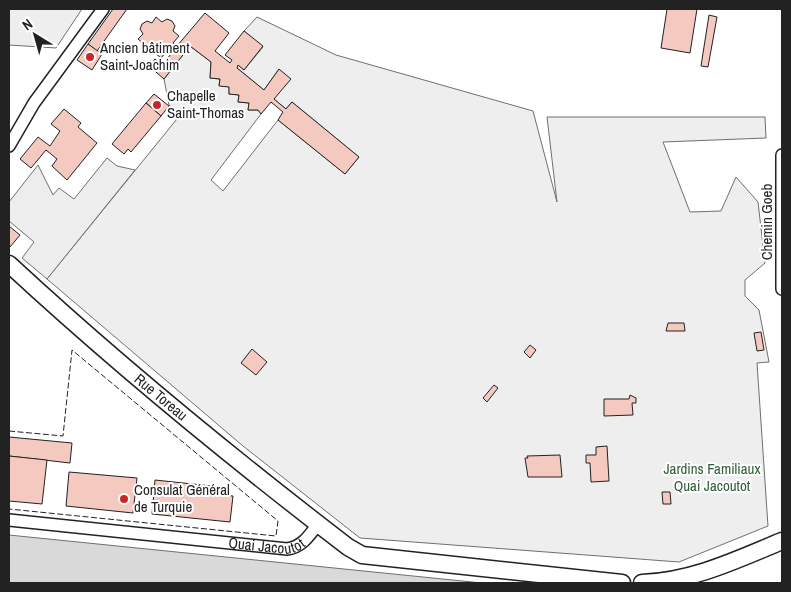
<svg xmlns="http://www.w3.org/2000/svg" width="791" height="592" viewBox="0 0 791 592" font-family="'Archivo Narrow',sans-serif">
<style>
.green{fill:#eee;stroke:#6f6f6f}
.parking{fill:#ededed;stroke:#6f6f6f}
.water{fill:#d9d9d9;stroke:#6f6f6f}
.building{fill:#f3c9c0;stroke:#222}
.lines{fill:none;stroke-linecap:round;stroke-linejoin:round}
.street-casing{stroke:#222;stroke-width:14}
.secondary-casing{stroke:#222;stroke-width:19}
.street{stroke:#fff;stroke-width:11}
.secondary{stroke:#fff;stroke-width:16}
.fence{stroke:#222;stroke-width:1;stroke-dasharray:6 2.5;stroke-linecap:butt}
.poi-dot{fill:#c62828;stroke:#fff;stroke-width:2}
.labels{text-anchor:middle;stroke-width:4;stroke-linejoin:round;paint-order:stroke}
.poi-label{font-size:15px;fill:#222;stroke:#fff;text-anchor:start}
.street-label{font-size:15px;fill:#222;stroke:#fff}
.park-label{font-size:15px;fill:#2f5e38;stroke:#fff}
</style>
<rect width="100%" height="100%" fill="#fff"/>
<g class="green">
<polygon points="9,9 82,9 56,48 9,45"/>
<polygon points="257,17 336,55 533,111 557,202 547,117 765,117 766,138 663,142 690,212 721,211 736,177 758,202 765,263 745,280 745,296 759,310 769,362 757,363 768,526 679,562 360,538 243,446 47,279 181,114 169,105 164,79 190,46 211,62 210,78 220,79 219,85 229,87 229,94 239,95 238,102 249,103 248,110 258,110 261,114 211,180 223,191 278,120 345,174 359,157 292,102 286,109 274,99 279,69 264,90 237,68 238,65 244,70 263,47 244,31"/>
</g>
<polygon class="parking" points="107,158 117,166 135,170 47,279 22,258 34,242 9,221 9,202 38,165 53,195 59,188 74,199"/>
<polygon class="water" points="9,535 482,583 9,583"/>
<g class="building">
<polygon points="113,9 127,9 97,51 88,44"/>
<polygon points="667,9 697,9 690,53 661,48"/>
<polygon points="205,13 229,33 215,51 230,63 232,60 225,55 244,31 263,46 244,70 238,65 237,68 264,90 279,69 291,79 274,99 286,109 292,102 359,157 345,174 278,120 283,112 271,102 261,114 258,110 248,110 249,103 238,102 239,95 229,94 229,87 219,86 220,79 210,78 211,62 190,46 164,79 149,66 155,59 162,65 171,54 167,51 161,58 138,39 143,34 140,29 142,24 147,21 152,23 156,17 162,22 167,19 172,21 175,26 173,31 179,36 173,43 177,46"/>
<polygon points="709,15 717,17 708,67 701,66"/>
<polygon points="88,44 102,54 92,70 77,60"/>
<polygon points="154,94 169,106 161,116 146,103"/>
<polygon points="146,103 161,116 131,152 128,149 124,154 112,144"/>
<polygon points="64,109 81,123 78,127 97,143 67,180 52,166 57,159 46,150 31,168 20,159 38,137 50,146 60,131 51,124"/>
<polygon points="9,226 20,235 10,247 9,246"/>
<polygon points="668,323 684,323 685,331 666,331"/>
<polygon points="761,332 764,350 757,351 754,333"/>
<polygon points="530,345 536,350 530,358 524,352"/>
<polygon points="252,349 267,362 256,375 241,363"/>
<polygon points="494,385 498,388 487,402 483,398"/>
<polygon points="630,395 636,398 636,403 632,403 633,415 604,416 604,399 629,399"/>
<polygon points="9,437 72,443 70,463 9,456"/>
<polygon points="607,446 609,481 591,482 590,463 586,463 586,455 596,455 596,447"/>
<polygon points="560,455 562,477 528,477 525,458 528,458 527,456"/>
<polygon points="9,456 47,460 42,504 9,501"/>
<polygon points="69,472 137,478 133,513 66,506"/>
<polygon points="155,480 221,487 220,495 233,496 230,522 152,514"/>
<polygon points="662,492 670,492 671,504 663,504"/>
</g>
<g class="lines">
<defs>
<g id="street">
<polyline points="9,146 34,103 103,9"/>
<polyline points="782,155 782,289"/>
<path id="s1" d="M 9,520 L 287,549 C 302,547 309,536 318,524"/>
</g>
<g id="secondary">
<path id="s2" d="M 9,264 C 117,364 232,458 348,547 L 362,555 L 622,583"/>
<path d="M 642,583 C 693,581 736,560 782,541"/>
</g>
</defs>
<use href="#street" class="street-casing"/>
<use href="#secondary" class="secondary-casing"/>
<use href="#street" class="street"/>
<use href="#secondary" class="secondary"/>
<polyline class="fence" points="9,431 63,436 72,350 278,521 276,536 9,509"/>
</g>
<g class="poi-dot">
<circle cx="90" cy="57" r="5"/>
<circle cx="157" cy="105" r="5"/>
<circle cx="124" cy="499" r="5"/>
</g>
<g class="labels">
<g class="poi-label">
<text x="100" y="53">Ancien bâtiment<tspan x="100" dy="17">Saint-Joachim</tspan></text>
<text x="167" y="101">Chapelle<tspan x="167" dy="17">Saint-Thomas</tspan></text>
<text x="134" y="495">Consulat Général<tspan x="134" dy="17">de Turquie</tspan></text>
</g>
<g class="street-label">
<text transform="translate(767 222) rotate(-90)" y="5">Chemin Goeb</text>
<text dy="5" stroke="none"><textPath href="#s2" startOffset="202">Rue Toreau</textPath></text>
<text dy="5" stroke="none"><textPath href="#s1" startOffset="259">Quai Jacoutot</textPath></text>
</g>
<g class="park-label">
<text x="712" y="474">Jardins Familiaux<tspan x="712" dy="17">Quai Jacoutot</tspan></text>
</g>
</g>
<rect width="791" height="592" fill="none" stroke="#222222" stroke-width="20"/>
<g transform="translate(35 35) rotate(323)" stroke="#ffffff" stroke-width="4" paint-order="stroke">
<path d="M0-4L9 19L0 12L-9 19Z" fill="#222222"/>
<text y="-8" font-size="14" font-weight="bold" text-anchor="middle" fill="#222222">N</text>
</g>
</svg>
